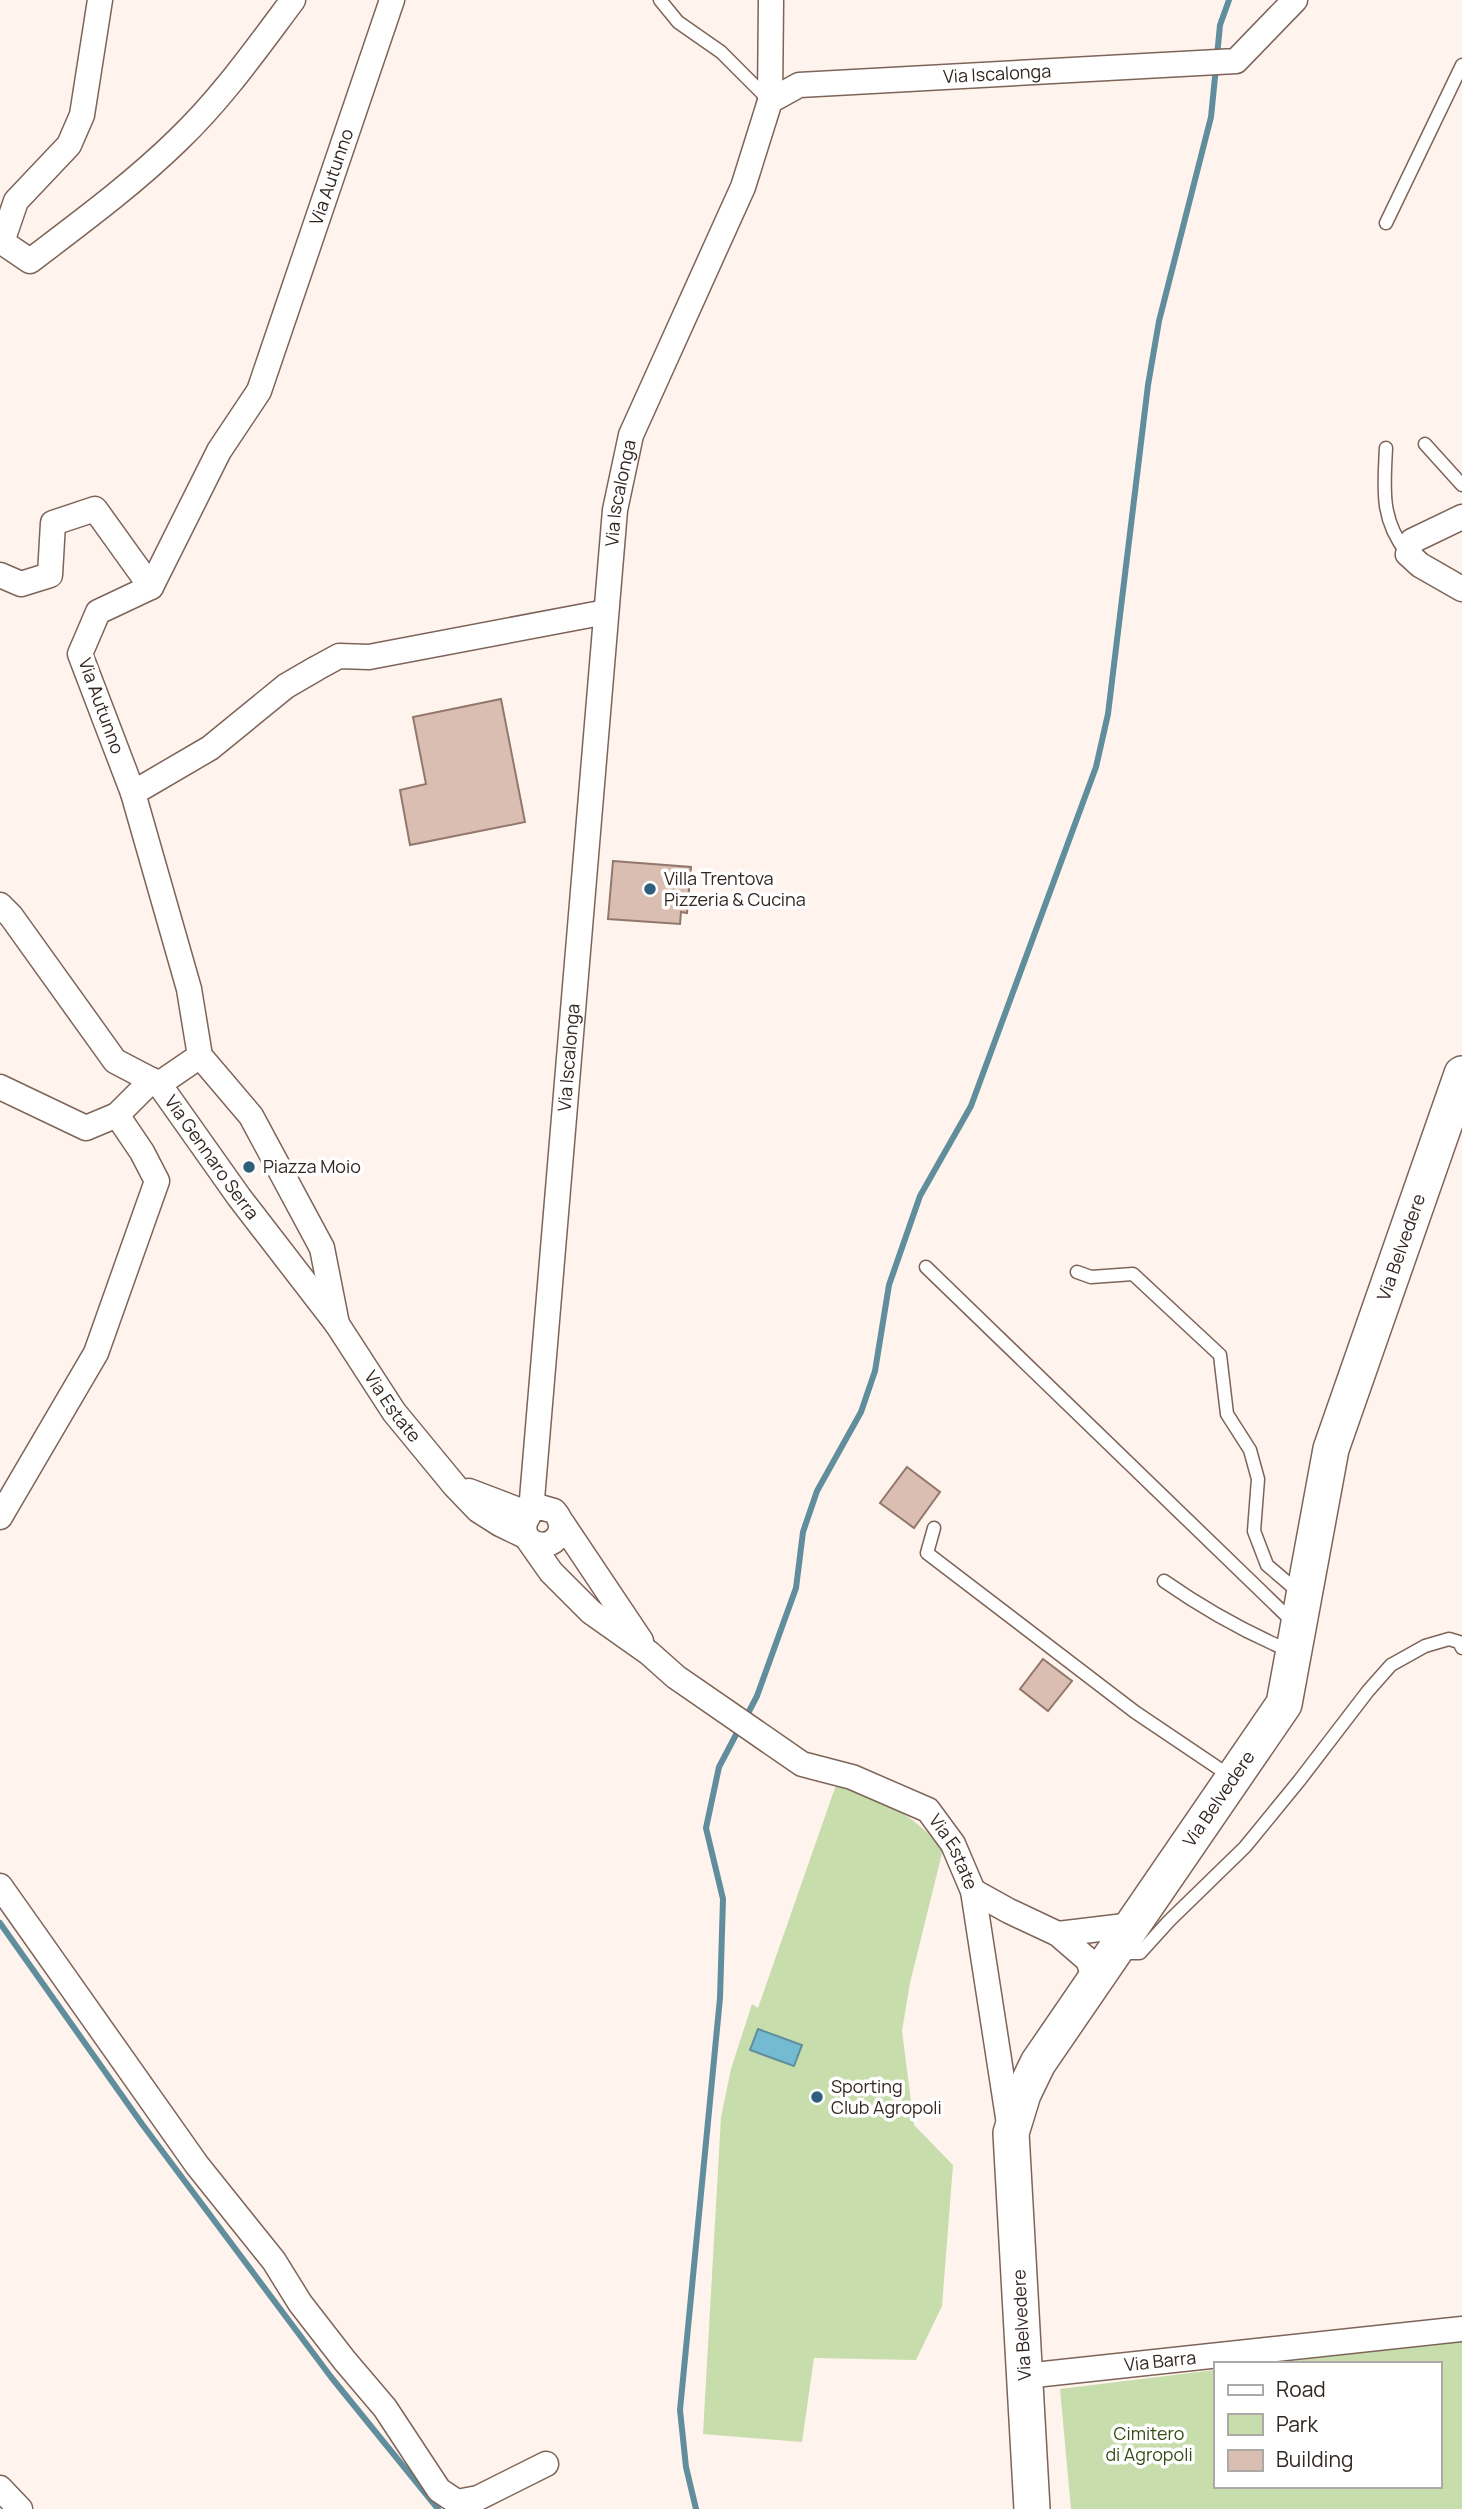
<svg xmlns="http://www.w3.org/2000/svg" width="1462" height="2509" viewBox="0 0 1462 2509" font-family="Manrope,sans-serif">
<style>
.green{fill:#c7ddac}
.water{fill:#74bad0;stroke:#608e9c;stroke-width:2}
.lines{fill:none;stroke-linecap:round;stroke-linejoin:round}
.stream{stroke:#608e9c;stroke-width:6}
.building{fill:#dabeb1;stroke:#92786c;stroke-width:2}
.lane-casing{stroke:#7d6459;stroke-width:15}
.street-casing{stroke:#7d6459;stroke-width:27}
.secondary-casing{stroke:#7d6459;stroke-width:38}
.lane{stroke:#fff;stroke-width:12}
.street{stroke:#fff;stroke-width:24}
.secondary{stroke:#fff;stroke-width:35}
.poi-dot{fill:#2f5f7d;stroke:#fff;stroke-width:2.5}
.labels{text-anchor:middle;stroke-width:7;stroke-linejoin:round;paint-order:stroke}
.street-label{font-size:18px;fill:#322722;stroke:#fff}
.poi-label{font-size:18px;fill:#322722;stroke:#fff;text-anchor:start}
.park-label{font-size:18px;fill:#374d13;stroke:#fff}
</style>
<rect width="100%" height="100%" fill="#fff3ed"/>
<g class="green">
<path d="M 836,1785 C 883,1799 910,1812 943,1849 L 910,1983 L 902,2031 L 914,2125 L 953,2165 L 942,2306 L 916,2360 L 814,2358 L 802,2442 L 703,2434 L 721,2117 L 731,2069 L 752,2004 L 758,2008 Z"/>
<polygon points="1462,2340 1462,2509 1071,2509 1060,2389 1215,2370 1215,2486 1439,2486 1439,2364 1267,2364"/>
</g>
<polygon class="water" points="758,2029 802,2045 794,2066 750,2050"/>
<g class="lines">
<g class="stream">
<polyline points="1217,56 1220,25 1229,0"/>
<polyline points="745,1719 757,1696 796,1588 803,1532 817,1491 861,1412 875,1371 889,1285 920,1196 971,1106 1096,767 1108,714 1148,385 1159,321 1211,117 1216,67"/>
<polyline points="0,1923 142,2124 331,2377 438,2509"/>
<polyline points="696,2509 686,2467 680,2410 720,1998 723,1899 706,1828 719,1767 739,1729"/>
</g>
</g>
<g class="building">
<polygon points="501,699 525,822 410,845 400,790 426,784 413,717"/>
<polygon points="613,861 691,867 687,913 681,912 680,924 608,919"/>
<polygon points="907,1467 940,1492 914,1528 880,1503"/>
<polygon points="1043,1659 1072,1681 1048,1711 1020,1689"/>
</g>
<g class="lines">
<defs>
<g id="lane">
<polyline points="660,0 678,22 721,52 770,101"/>
<polyline points="1386,223 1462,65"/>
<polyline points="1425,444 1462,485"/>
<path d="M 1386,448 C 1384,489 1380,519 1407,553"/>
<polyline points="926,1267 1293,1622"/>
<polyline points="1077,1272 1091,1277 1133,1274 1220,1355 1227,1414 1250,1450 1258,1479 1254,1531 1267,1565 1301,1594"/>
<polyline points="934,1528 927,1553 1135,1712 1230,1776"/>
<path d="M 1164,1581 C 1204,1609 1245,1632 1290,1651"/>
<polyline points="1118,1953 1140,1953 1169,1921 1245,1847 1299,1781 1368,1691 1391,1665 1425,1646 1449,1639 1459,1642 1462,1648"/>
</g>
<g id="street">
<path d="M 100,0 L 82,115 L 69,145 L 16,201 L 2,242 L 30,261 C 80,223 133,184 178,140 C 222,98 257,48 293,0"/>
<polyline points="770,101 771,0"/>
<polyline points="1462,517 1412,541 1408,554 1420,565 1462,589"/>
<polyline points="0,575 21,584 50,575 53,523 95,509 151,587"/>
<polyline points="133,793 210,748 286,686 317,668 339,656 369,657 606,612"/>
<path id="s1" d="M 0,905 L 11,916 L 115,1061 L 159,1084 L 239,1197 L 337,1324 L 394,1412 L 455,1486 L 478,1510 L 500,1524 L 527,1537"/>
<polyline points="159,1084 200,1056"/>
<polyline points="0,1087 86,1128 117,1115 152,1080"/>
<path id="s2" d="M 337,1324 L 322,1248 L 251,1116 L 200,1056 L 189,989 L 133,793 L 80,654 L 98,612 L 151,587 L 219,451 L 259,391 L 392,0"/>
<polyline points="469,1491 529,1514"/>
<path id="s3" d="M 531,1511 L 615,510 L 631,435 L 743,187 L 770,101 L 799,85 L 1236,61 L 1295,0"/>
<polyline points="0,1517 96,1353 157,1181 142,1152 117,1115"/>
<polyline points="562,1523 641,1641"/>
<path id="s4" d="M 528,1539 C 549,1556 573,1531 554,1511 L 540,1507 L 531,1511 L 524,1524 L 525,1535 L 551,1572 L 591,1612 L 649,1653 L 676,1677 L 802,1764 L 852,1777 L 928,1810 L 953,1844 L 973,1891 L 1009,2124"/>
<polyline points="0,1886 197,2165 274,2261 300,2303 345,2361 385,2408 439,2490 457,2502 478,2498 546,2464"/>
<polyline points="973,1891 1009,1911 1058,1934 1088,1960 1095,1980"/>
<polyline points="1058,1934 1133,1925"/>
<path id="s5" d="M 1025,2376 L 1462,2329"/>
<polyline points="0,2488 20,2509"/>
</g>
<g id="secondary">
<path id="s6" d="M 1032,2509 L 1011,2133 L 1023,2094 L 1038,2063 L 1284,1704 L 1331,1449 L 1462,1074"/>
</g>
</defs>
<use href="#lane" class="lane-casing"/>
<use href="#street" class="street-casing"/>
<use href="#secondary" class="secondary-casing"/>
<use href="#lane" class="lane"/>
<use href="#street" class="street"/>
<use href="#secondary" class="secondary"/>
</g>
<g class="poi-dot">
<circle cx="650" cy="889" r="7"/>
<circle cx="249" cy="1167" r="7"/>
<circle cx="817" cy="2097" r="7"/>
</g>
<g class="labels">
<g class="street-label">
<text dy="6" stroke="none"><textPath href="#s3" startOffset="1675">Via Iscalonga</textPath></text>
<text dy="6" stroke="none"><textPath href="#s2" startOffset="1281">Via Autunno</textPath></text>
<text dy="6" stroke="none"><textPath href="#s3" startOffset="1022">Via Iscalonga</textPath></text>
<text transform="translate(101 706) rotate(70)" y="6">Via Autunno</text>
<text dy="6" stroke="none"><textPath href="#s3" startOffset="455">Via Iscalonga</textPath></text>
<text dy="6" stroke="none"><textPath href="#s1" startOffset="334">Via Gennaro Serra</textPath></text>
<text dy="6" stroke="none"><textPath href="#s6" startOffset="1360">Via Belvedere</textPath></text>
<text dy="6" stroke="none"><textPath href="#s1" startOffset="642">Via Estate</textPath></text>
<text dy="6" stroke="none"><textPath href="#s6" startOffset="772">Via Belvedere</textPath></text>
<text dy="6" stroke="none"><textPath href="#s4" startOffset="658">Via Estate</textPath></text>
<text transform="translate(1022 2325) rotate(-93)" y="6">Via Belvedere</text>
<text dy="6" stroke="none"><textPath href="#s5" startOffset="136">Via Barra</textPath></text>
</g>
<g class="poi-label">
<text x="664" y="885">Villa Trentova<tspan x="664" dy="21">Pizzeria &amp; Cucina</tspan></text>
<text x="263" y="1173">Piazza Moio</text>
<text x="831" y="2093">Sporting<tspan x="831" dy="21">Club Agropoli</tspan></text>
</g>
<g class="park-label">
<text x="1149" y="2440">Cimitero<tspan x="1149" dy="21">di Agropoli</tspan></text>
</g>
</g>
<rect x="1214" y="2362" width="228" height="126" fill="#ffffff" stroke="#ada9a7" stroke-width="2"/>
<rect x="1228" y="2385" width="35" height="10" fill="#ffffff" stroke="#ada9a7" stroke-width="2"/>
<text x="1276" y="2397" font-size="21" fill="#322722">Road</text>
<rect x="1228" y="2414" width="35" height="21" fill="#c7ddac" stroke="#ada9a7" stroke-width="2"/>
<text x="1276" y="2432" font-size="21" fill="#322722">Park</text>
<rect x="1228" y="2450" width="35" height="21" fill="#dabeb1" stroke="#ada9a7" stroke-width="2"/>
<text x="1276" y="2467" font-size="21" fill="#322722">Building</text>
</svg>
